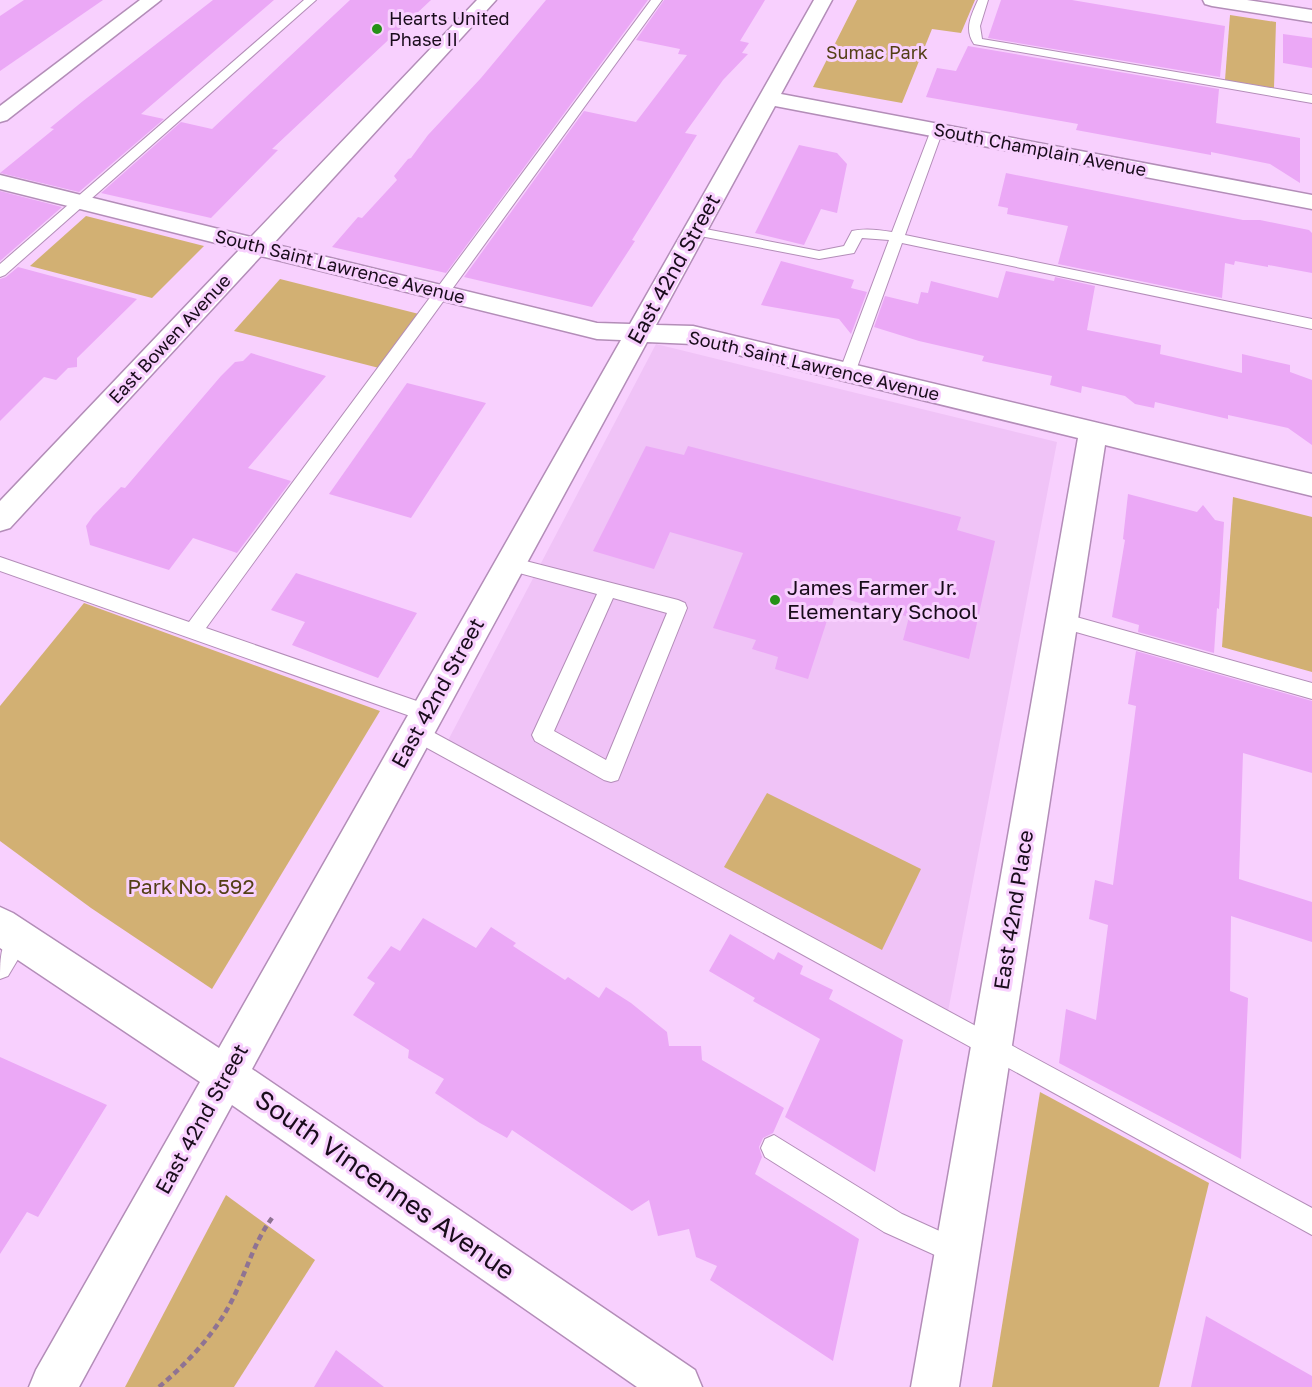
<svg xmlns="http://www.w3.org/2000/svg" width="1312" height="1387" viewBox="0 0 1312 1387" font-family="'Golos Text',sans-serif">
<style>
.built{fill:#f0c3f7}
.green{fill:#d2b073}
.building{fill:#eba8f6}
.lines{fill:none;stroke-linecap:round;stroke-linejoin:round}
.lane-casing{stroke:#b38db8;stroke-width:2}
.street-casing{stroke:#b38db8;stroke-width:3}
.path{stroke:#8f7393;stroke-width:4.5;stroke-dasharray:6 4;stroke-linecap:butt}
.lane{fill:#fff;fill-rule:evenodd}
.street{fill:#fff;fill-rule:evenodd}
.poi-dot{fill:#259118;stroke:#f8d0fe;stroke-width:2}
.labels{text-anchor:middle;stroke-width:6;stroke-linejoin:round;paint-order:stroke}
.far-poi-label{font-size:18px;fill:#190c1b;stroke:#f8d0fe;text-anchor:start}
.far-park-label{font-size:18px;fill:#533f16;stroke:#f8d0fe}
.far-street-label{font-size:18px;fill:#190c1b;stroke:#f8d0fe}
.street-label{font-size:21px;fill:#190c1b;stroke:#f8d0fe}
.poi-label{font-size:21px;fill:#190c1b;stroke:#f8d0fe;text-anchor:start}
.park-label{font-size:21px;fill:#533f16;stroke:#f8d0fe}
.near-street-label{font-size:26px;fill:#190c1b;stroke:#f8d0fe}
</style>
<rect width="100%" height="100%" fill="#f8d0fe"/>
<polygon class="built" points="656,344 1057,442 946,1022 444,748"/>
<g class="green">
<polygon points="857,0 975,0 961,33 932,29 902,103 813,87"/>
<polygon points="1230,15 1276,22 1274,88 1225,80"/>
<polygon points="86,216 204,246 152,298 30,266"/>
<polygon points="280,279 419,314 379,368 234,331"/>
<polygon points="1233,497 1312,517 1312,672 1222,647"/>
<polygon points="84,603 380,711 212,989 91,908 0,841 0,706"/>
<polygon points="767,793 921,869 882,950 724,867"/>
<polygon points="1040,1092 1209,1183 1159,1387 992,1387"/>
<polygon points="226,1195 315,1260 234,1387 125,1387"/>
</g>
<g class="building">
<polygon points="24,0 103,0 0,71 0,16"/>
<polygon points="213,0 274,0 141,114 164,119 79,192 0,173 54,129 50,128 83,101"/>
<polygon points="350,0 431,0 272,149 278,150 211,218 101,193 181,122 212,129"/>
<polygon points="546,0 648,0 446,273 332,247 358,217 362,218 397,180 394,176 408,159 411,158 428,135 481,78"/>
<polygon points="664,0 765,0 740,41 749,43 742,53 748,54 723,80 685,133 697,135 632,240 635,241 592,307 464,277 584,111 636,122 687,55 678,54 680,49 636,40"/>
<polygon points="1001,0 1072,0 1225,26 1220,77 988,38"/>
<polygon points="1283,34 1312,38 1312,68 1283,63"/>
<polygon points="968,46 1219,89 1216,123 1300,138 1300,183 1270,164 1211,152 1211,155 1076,130 1078,124 926,97 937,68 956,71"/>
<polygon points="799,145 837,153 847,164 837,213 821,209 804,245 755,233"/>
<polygon points="1006,173 1243,220 1260,220 1309,230 1312,233 1312,273 1268,265 1268,267 1235,261 1234,265 1225,263 1222,298 1058,264 1068,226 1007,214 1008,208 998,206"/>
<polygon points="0,191 62,207 0,261"/>
<polygon points="781,261 854,280 851,288 867,292 851,334 839,319 761,305"/>
<polygon points="18,267 137,299 77,358 77,367 68,368 56,380 44,377 0,421 0,279 6,277"/>
<polygon points="1006,271 1054,281 1055,277 1095,286 1087,330 1161,345 1160,354 1242,373 1242,354 1290,365 1290,372 1312,380 1312,445 1288,428 1228,415 1228,419 1155,402 1154,408 1135,404 1125,396 1082,386 1081,393 1050,385 1052,376 982,361 984,356 919,341 874,327 885,296 918,304 921,292 928,293 931,281 998,298"/>
<polygon points="251,353 326,376 248,468 291,481 237,553 193,538 169,570 90,545 86,526 93,516 121,487 125,488 221,376 235,362 243,361"/>
<polygon points="407,383 486,403 411,518 329,494"/>
<polygon points="646,446 684,455 688,446 961,517 957,530 995,541 969,659 903,640 909,617 835,596 808,679 775,669 778,657 752,649 756,640 713,628 743,553 670,532 654,569 593,551"/>
<polygon points="1128,494 1197,512 1203,505 1215,520 1224,522 1219,609 1217,608 1214,653 1138,632 1139,625 1112,617 1125,540 1123,539"/>
<polygon points="296,573 417,613 378,678 292,645 305,622 271,610"/>
<polygon points="1136,651 1312,701 1312,773 1243,753 1239,879 1312,902 1312,942 1231,916 1230,991 1248,998 1241,1159 1059,1063 1066,1009 1096,1020 1108,925 1089,919 1095,880 1113,885 1136,706 1128,704"/>
<polygon points="423,918 476,948 491,927 516,943 513,946 565,980 568,977 599,998 606,987 631,1003 667,1032 669,1046 701,1046 702,1060 784,1108 773,1133 763,1138 759,1147 762,1157 755,1174 859,1239 833,1361 710,1280 717,1266 696,1257 689,1229 658,1236 649,1200 632,1211 512,1130 507,1138 480,1123 435,1093 444,1079 408,1058 409,1050 353,1015 375,983 367,978 391,946 400,951"/>
<polygon points="730,934 774,960 778,952 803,966 800,974 833,990 829,999 903,1040 875,1172 785,1117 820,1039 753,1001 755,998 709,971"/>
<polygon points="0,1057 107,1105 38,1217 27,1212 0,1254"/>
<polygon points="1206,1316 1312,1376 1312,1387 1191,1387"/>
<polygon points="336,1350 384,1387 314,1387"/>
</g>
<g class="lines">
<defs>
<g id="lane">
<polygon points="304,0 316,0 5,275 0,277 0,264"/>
<polygon points="651,0 662,0 206,628 434,707 437,713 434,719 427,722 0,571 0,557 189,622"/>
<path d="M 978,0 L 988,0 L 980,26 L 982,39 L 1312,95 L 1312,103 L 974,44 C 964,29 971,16 978,0 Z"/>
<path d="M 937,126 L 943,130 L 905,235 L 1312,319 L 1312,329 L 902,243 L 855,373 L 852,377 L 842,377 L 839,373 L 889,240 L 862,238 L 854,253 L 819,259 L 695,235 L 688,231 L 695,227 L 819,251 L 844,246 L 852,231 C 866,228 879,230 892,232 L 931,130 Z"/>
<path d="M 510,557 L 678,600 L 685,603 L 687,608 L 618,780 L 611,782 L 604,780 L 535,741 L 532,735 L 597,594 L 504,569 L 501,564 L 504,559 ZM 613,598 L 667,613 L 606,760 L 554,731 Z"/>
<polygon points="1062,613 1312,683 1312,699 1055,626 1053,621 1055,616"/>
<polygon points="416,723 1312,1208 1312,1235 409,738 406,732 409,726"/>
<path d="M 19,928 L 27,931 L 30,939 L 8,976 L 0,979 C 0,959 0,937 19,928 Z"/>
<polygon points="774,1135 902,1214 966,1243 970,1252 966,1261 957,1265 884,1232 765,1157 761,1148 765,1139"/>
</g>
<g id="street">
<polygon points="140,0 161,0 7,120 0,122 0,106"/>
<polygon points="477,0 496,0 273,244 597,323 630,324 814,0 832,0 781,94 1312,195 1312,209 775,106 656,325 693,326 1312,474 1312,496 1105,445 959,1387 911,1387 1078,438 693,344 647,342 252,1069 695,1370 702,1387 637,1387 232,1105 79,1387 29,1387 36,1370 200,1082 0,948 0,907 13,913 219,1048 621,340 597,339 261,256 10,528 0,531 0,501 240,249 0,189 0,175 251,237"/>
<polygon points="1203,0 1247,0 1312,10 1312,22 1212,6 1205,4"/>
</g>
</defs>
<use href="#lane" class="lane-casing"/>
<use href="#street" class="street-casing"/>
<path class="path" d="M 159,1387 C 186,1364 212,1337 229,1306 C 245,1277 252,1245 272,1218"/>
<use href="#lane" class="lane"/>
<use href="#street" class="street"/>
</g>
<g class="poi-dot">
<circle cx="377" cy="29" r="6"/>
<circle cx="775" cy="600" r="6"/>
</g>
<g class="labels">
<g class="far-poi-label">
<text x="389" y="25">Hearts United<tspan x="389" dy="21">Phase II</tspan></text>
</g>
<g class="far-park-label">
<text x="877" y="59">Sumac Park</text>
</g>
<g class="far-street-label">
<text transform="translate(1040 150) rotate(11)" y="6">South Champlain Avenue</text>
<text transform="translate(340 267) rotate(14)" y="6">South Saint Lawrence Avenue</text>
<text transform="translate(170 339) rotate(-47)" y="6">East Bowen Avenue</text>
<text transform="translate(814 366) rotate(13)" y="6">South Saint Lawrence Avenue</text>
</g>
<g class="street-label">
<text transform="translate(674 269) rotate(-61)" y="7">East 42nd Street</text>
<text transform="translate(438 693) rotate(-61)" y="7">East 42nd Street</text>
<text transform="translate(1014 910) rotate(-81)" y="7">East 42nd Place</text>
<text transform="translate(202 1119) rotate(-61)" y="7">East 42nd Street</text>
</g>
<g class="poi-label">
<text x="787" y="595">James Farmer Jr.<tspan x="787" dy="24">Elementary School</tspan></text>
</g>
<g class="park-label">
<text x="191" y="894">Park No. 592</text>
</g>
<g class="near-street-label">
<text transform="translate(385 1185) rotate(35)" y="9">South Vincennes Avenue</text>
</g>
</g>
</svg>
